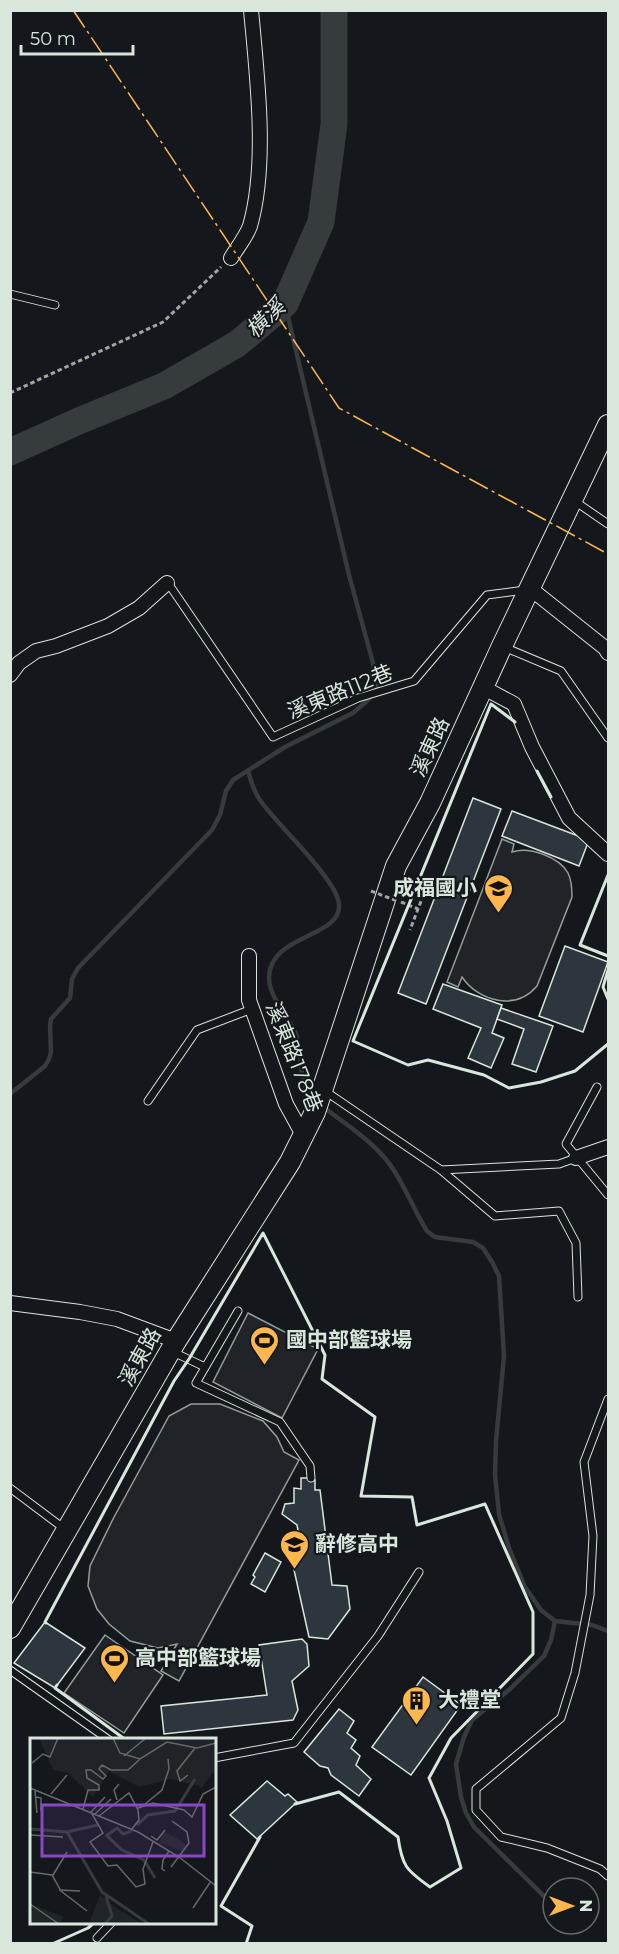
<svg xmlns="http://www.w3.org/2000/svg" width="619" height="1954" viewBox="0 0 619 1954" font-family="Montserrat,'Noto Sans TC',sans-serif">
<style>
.green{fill:#202428;stroke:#939e99;stroke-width:1.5}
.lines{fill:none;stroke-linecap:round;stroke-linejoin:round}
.stream{stroke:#363b3e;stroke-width:4.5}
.river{stroke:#363b3e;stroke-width:27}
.building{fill:#2c363c;stroke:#d8e6dc;stroke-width:1.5}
.service-casing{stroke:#d8e6dc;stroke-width:9}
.minor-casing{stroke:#d8e6dc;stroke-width:16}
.secondary-casing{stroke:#d8e6dc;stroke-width:22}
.path{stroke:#9da8a2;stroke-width:3;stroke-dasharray:4.5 3;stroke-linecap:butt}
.service{stroke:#14181c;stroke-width:7}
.minor{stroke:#14181c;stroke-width:14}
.secondary{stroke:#14181c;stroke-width:20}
.path-bridge{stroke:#9da8a2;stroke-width:3;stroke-dasharray:4.5 3;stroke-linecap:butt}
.wall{stroke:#d8e6dc;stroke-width:3}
.power{stroke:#ffb74d;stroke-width:1.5;stroke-dasharray:21 4.5 3 4.5;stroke-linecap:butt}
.labels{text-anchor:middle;stroke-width:4.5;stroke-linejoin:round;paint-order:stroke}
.street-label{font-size:21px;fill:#d8e6dc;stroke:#14181c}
.poi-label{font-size:21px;font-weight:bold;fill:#d8e6dc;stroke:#14181c;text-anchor:start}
.water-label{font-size:22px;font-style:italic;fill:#d8e6dc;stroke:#14181c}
.inset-river{fill:none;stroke:#363b3e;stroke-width:3}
.inset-road{fill:none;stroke:#626a69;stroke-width:1.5}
.view{fill:#8948c3;fill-opacity:0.15;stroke:#8948c3;stroke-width:3}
.inset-edge{fill:none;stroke:#d8e6dc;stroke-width:3}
</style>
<rect width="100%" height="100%" fill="#14181c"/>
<g class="green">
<path d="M 502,839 L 514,844 L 512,852 C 529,846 559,857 568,873 C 572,881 572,889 572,897 L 537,986 C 516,1011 479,1002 462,977 L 458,987 L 447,982 Z"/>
<polygon points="248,1313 318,1349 282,1418 213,1382"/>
<polygon points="191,1404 220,1404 263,1421 277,1437 284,1452 299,1460 179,1681 161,1671 177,1644 158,1648 130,1641 109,1624 97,1609 88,1586 90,1566 113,1519 169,1416"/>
<polygon points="105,1635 163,1675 124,1733 64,1693"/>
</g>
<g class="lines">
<g class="stream">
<path d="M 248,771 C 251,781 254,792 260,800 C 276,824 337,879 339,904 C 342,934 286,934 272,964 C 260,990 287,1012 296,1034 C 304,1054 297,1083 313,1099"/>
<polyline points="10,1094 45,1066 49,1059 51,1052 50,1026 51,1019 70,998 72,979 78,968 212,830 220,815 226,791 233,780 285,747 353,713 369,699 376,686 373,663 349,575 285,304"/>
<path d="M 322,1106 C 348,1126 378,1144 395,1172 C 407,1191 415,1212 427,1231 L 435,1237 L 473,1242 L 483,1248 L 492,1262 L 499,1276 L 504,1356 L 496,1441 L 495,1475 L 499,1514 L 509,1548 L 525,1587 L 541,1610 L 555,1621 L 592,1625 L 608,1631"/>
<polyline points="553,1905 474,1827 466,1813 461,1797 456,1764 464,1737 472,1720 510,1689 544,1656 551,1640 555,1621"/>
</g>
<polyline class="river" points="10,452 81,420 164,386 237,344 285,304 321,222 334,124 334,10"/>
</g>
<g class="building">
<polygon points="473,798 501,809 426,1004 398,993"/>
<polygon points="512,811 589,840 579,866 502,836"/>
<polygon points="565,946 608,962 583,1032 539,1016"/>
<polygon points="443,984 502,1005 492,1033 504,1038 491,1068 468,1058 481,1028 433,1009"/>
<polygon points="501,1008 553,1026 536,1072 512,1064 524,1029 497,1019"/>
<polygon points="301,1478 311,1478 311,1481 315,1480 315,1490 320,1490 332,1585 347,1586 350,1609 328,1639 309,1637 290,1552 290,1544 300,1541 297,1525 282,1514 285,1504 294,1503 294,1488 301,1489"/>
<polygon points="265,1553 281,1562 265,1592 251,1584 255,1577 253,1575"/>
<polygon points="45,1622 85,1648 55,1688 14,1663"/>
<polygon points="302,1639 307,1644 309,1666 292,1681 298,1710 293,1720 164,1734 161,1706 267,1695 259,1645"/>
<polygon points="423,1677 461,1705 411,1775 372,1747"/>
<polygon points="339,1709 354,1721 347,1733 356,1740 351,1748 360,1756 356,1765 371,1779 359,1796 331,1775 328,1768 320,1766 304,1752"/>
<polygon points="267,1781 285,1796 288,1794 297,1802 257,1839 230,1815"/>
</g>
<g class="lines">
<defs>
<g id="service">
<polyline points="10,294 55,305"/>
<polyline points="573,500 608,524"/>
<polyline points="168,583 273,737 358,698 414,681 487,595 525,590"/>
<polyline points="504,647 561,671 608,738"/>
<polyline points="597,1087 566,1144 608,1195"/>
<polyline points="325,1091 441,1170 559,1164 576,1158"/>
<polyline points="148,1101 197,1030 252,1009"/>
<polyline points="441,1170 495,1216 559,1211 576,1243 578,1297"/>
<polyline points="238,1311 196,1383 280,1422 310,1466 311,1478"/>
<polyline points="173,1352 205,1367"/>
<polyline points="608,1399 584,1462 593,1536 590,1595 575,1673 561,1718 476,1789 476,1810 501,1837 547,1848 600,1869 608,1876"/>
<polyline points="10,1488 66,1530"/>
<polyline points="10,1670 109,1740"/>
<polyline points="214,1758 294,1743 378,1636 419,1572"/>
<polyline points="97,1938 112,1922"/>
</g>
<g id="minor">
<path d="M 231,258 C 237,248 246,237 250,226 C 268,163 257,76 251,10"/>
<polyline points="531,589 605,648 608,653"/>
<polyline points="10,675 19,663 36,651 56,646 108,626 139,608 167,583"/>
<polyline points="484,688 514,704 532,747 569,818 608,854"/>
<polyline points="249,956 249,1000 286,1104 303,1135"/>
<polyline points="576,1158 608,1147"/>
<polyline points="10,1303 80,1312 117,1319 176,1341"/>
</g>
<polyline id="secondary" points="10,1628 176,1341 290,1162 315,1112 396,866 430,803 502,646 608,425"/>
</defs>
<use href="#service" class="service-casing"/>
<use href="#minor" class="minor-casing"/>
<use href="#secondary" class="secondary-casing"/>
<g class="path">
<polyline points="10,393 163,322 221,267"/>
<polyline points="409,880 422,887 421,892 423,896 410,930"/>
<polyline points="401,902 418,909"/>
</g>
<use href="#service" class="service"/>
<use href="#minor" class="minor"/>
<use href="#secondary" class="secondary"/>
<polyline class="path-bridge" points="371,891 397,901"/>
<g class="wall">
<polyline points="515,722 491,704 353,1041 408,1065 428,1060 484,1075 509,1088 541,1082 575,1071 608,1044"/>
<polyline points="537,771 551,797"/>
<polyline points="608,875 580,945 608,956"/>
<polyline points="608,970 603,987 608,999"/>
<path d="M 46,1623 L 45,1622 L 174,1381 L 189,1359 L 263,1233 L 325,1355 L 322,1379 L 375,1417 L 361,1496 L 412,1497 L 417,1525 L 485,1504 L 533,1612 L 533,1654 L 451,1738 L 429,1778 L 447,1821 L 461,1868 L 430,1887 C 406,1870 402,1866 398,1837 L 339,1792 L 295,1804"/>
<polyline points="57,1685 55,1688 126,1740"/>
<polyline points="52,1944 88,1928 95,1922"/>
<polyline points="246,1944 252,1926 221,1906 260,1837"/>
</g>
<polyline class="power" points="73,10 339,408 608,554"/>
</g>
<defs>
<symbol id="school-pin" viewBox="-11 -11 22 30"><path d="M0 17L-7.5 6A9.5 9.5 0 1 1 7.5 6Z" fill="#ffb74d" stroke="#14181c"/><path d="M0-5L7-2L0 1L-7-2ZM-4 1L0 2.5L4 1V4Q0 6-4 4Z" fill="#111"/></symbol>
<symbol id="stadium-pin" viewBox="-11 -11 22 30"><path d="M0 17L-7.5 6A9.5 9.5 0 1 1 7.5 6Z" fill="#ffb74d" stroke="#14181c"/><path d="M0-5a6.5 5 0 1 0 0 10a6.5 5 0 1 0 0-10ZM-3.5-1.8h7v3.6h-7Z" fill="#111"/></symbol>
<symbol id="building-pin" viewBox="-11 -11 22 30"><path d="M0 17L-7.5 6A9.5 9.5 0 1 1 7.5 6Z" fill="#ffb74d" stroke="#14181c"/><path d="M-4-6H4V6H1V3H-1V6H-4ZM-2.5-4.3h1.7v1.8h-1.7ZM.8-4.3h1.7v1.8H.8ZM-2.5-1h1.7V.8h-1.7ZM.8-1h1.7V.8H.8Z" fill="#111"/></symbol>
</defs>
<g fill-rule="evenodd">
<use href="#school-pin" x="482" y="872" width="33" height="45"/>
<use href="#stadium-pin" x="248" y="1324" width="33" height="45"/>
<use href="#school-pin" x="278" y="1528" width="33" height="45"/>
<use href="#stadium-pin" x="98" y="1642" width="33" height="45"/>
<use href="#building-pin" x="400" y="1684" width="33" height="45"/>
</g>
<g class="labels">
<g class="street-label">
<text transform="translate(340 692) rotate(-22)" y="7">溪東路112巷</text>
<text transform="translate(430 747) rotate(-65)" y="7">溪東路</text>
<text transform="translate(294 1057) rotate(68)" y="7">溪東路178巷</text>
<text transform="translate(140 1357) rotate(-61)" y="7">溪東路</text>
</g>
<g class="poi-label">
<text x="477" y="895" text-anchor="end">成福國小</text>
<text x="286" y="1347">國中部籃球場</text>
<text x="315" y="1551">辭修高中</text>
<text x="135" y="1665">高中部籃球場</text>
<text x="438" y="1707">大禮堂</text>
</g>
<g class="water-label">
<text transform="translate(265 318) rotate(-44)" y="8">橫溪</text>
</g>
</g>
<g transform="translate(30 1738)">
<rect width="186" height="186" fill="#14181c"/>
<path d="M 9,0 L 186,0 L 186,31 L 172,49 L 140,41 L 109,49 L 79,33 L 63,59 L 38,35 L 23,32 ZM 133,93 L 151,103 L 156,108 L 152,113 L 129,104 ZM 70,157 L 82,167 L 112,186 L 59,186 ZM 0,166 L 34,179 L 30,186 L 0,186 Z" fill="#202428"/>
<path class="inset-river" d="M 107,87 L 118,77 L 145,73 L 165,41M 0,91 L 37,94 L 72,154 L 119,186M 37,94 L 68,87M 76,97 L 92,112 L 114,122 L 125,140M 76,98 L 87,90 L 93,96 L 102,93M 75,186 L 82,178 L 76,158"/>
<path class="inset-road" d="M 83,0 L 90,15 L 110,21 L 137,4 L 167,10 L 186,5M 94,18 L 116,0M 2,25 L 13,16 L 20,19 L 28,0M 158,37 L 150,43 L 147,33 L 165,10M 0,50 L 108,94 L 149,119 L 186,148M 5,53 L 7,75M 21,56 L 37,37M 6,59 L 11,60 L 11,73M 75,59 L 61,74 L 73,95 L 60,104 L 78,128 L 87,127 L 106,149 L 115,146 L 113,131 L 123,104M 87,62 L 84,52 L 89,46M 115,66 L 132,52 L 139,31 L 138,21M 108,70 L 123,65 L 154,72 L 162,79 L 173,56 L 186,49M 53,71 L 58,52 L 69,52 L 69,47 L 57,40 L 56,32 L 61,32 L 73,41 L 76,38 L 69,31 L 72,27 L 81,32 L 98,32 L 110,21M 65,76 L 81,61M 69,78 L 99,55 L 108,72 L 109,82 L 102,91M 0,97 L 33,99M 121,98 L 127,102 L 135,92M 141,129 L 159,105 L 157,94 L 142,83M 135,133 L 132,131 L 133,122 L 139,113M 0,134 L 22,137 L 31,153 L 57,173M 23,137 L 37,114M 29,152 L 50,153M 0,166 L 29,186M 163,170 L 181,143"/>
<path class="view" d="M 12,67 L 174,67 L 174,118 L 12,118 Z"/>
<rect width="186" height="186" class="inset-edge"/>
</g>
<rect width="619" height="1954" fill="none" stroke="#d8e6dc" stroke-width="24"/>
<g transform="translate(571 1906) rotate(90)"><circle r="28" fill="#14181c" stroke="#626a69" stroke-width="1.5"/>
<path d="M0-4.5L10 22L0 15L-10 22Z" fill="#ffb74d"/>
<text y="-9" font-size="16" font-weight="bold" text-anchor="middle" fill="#d8e6dc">N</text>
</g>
<path d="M21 45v9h112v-9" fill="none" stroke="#d8e6dc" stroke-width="3"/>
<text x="30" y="45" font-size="18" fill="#d8e6dc" stroke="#14181c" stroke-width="4.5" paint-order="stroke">50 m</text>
</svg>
